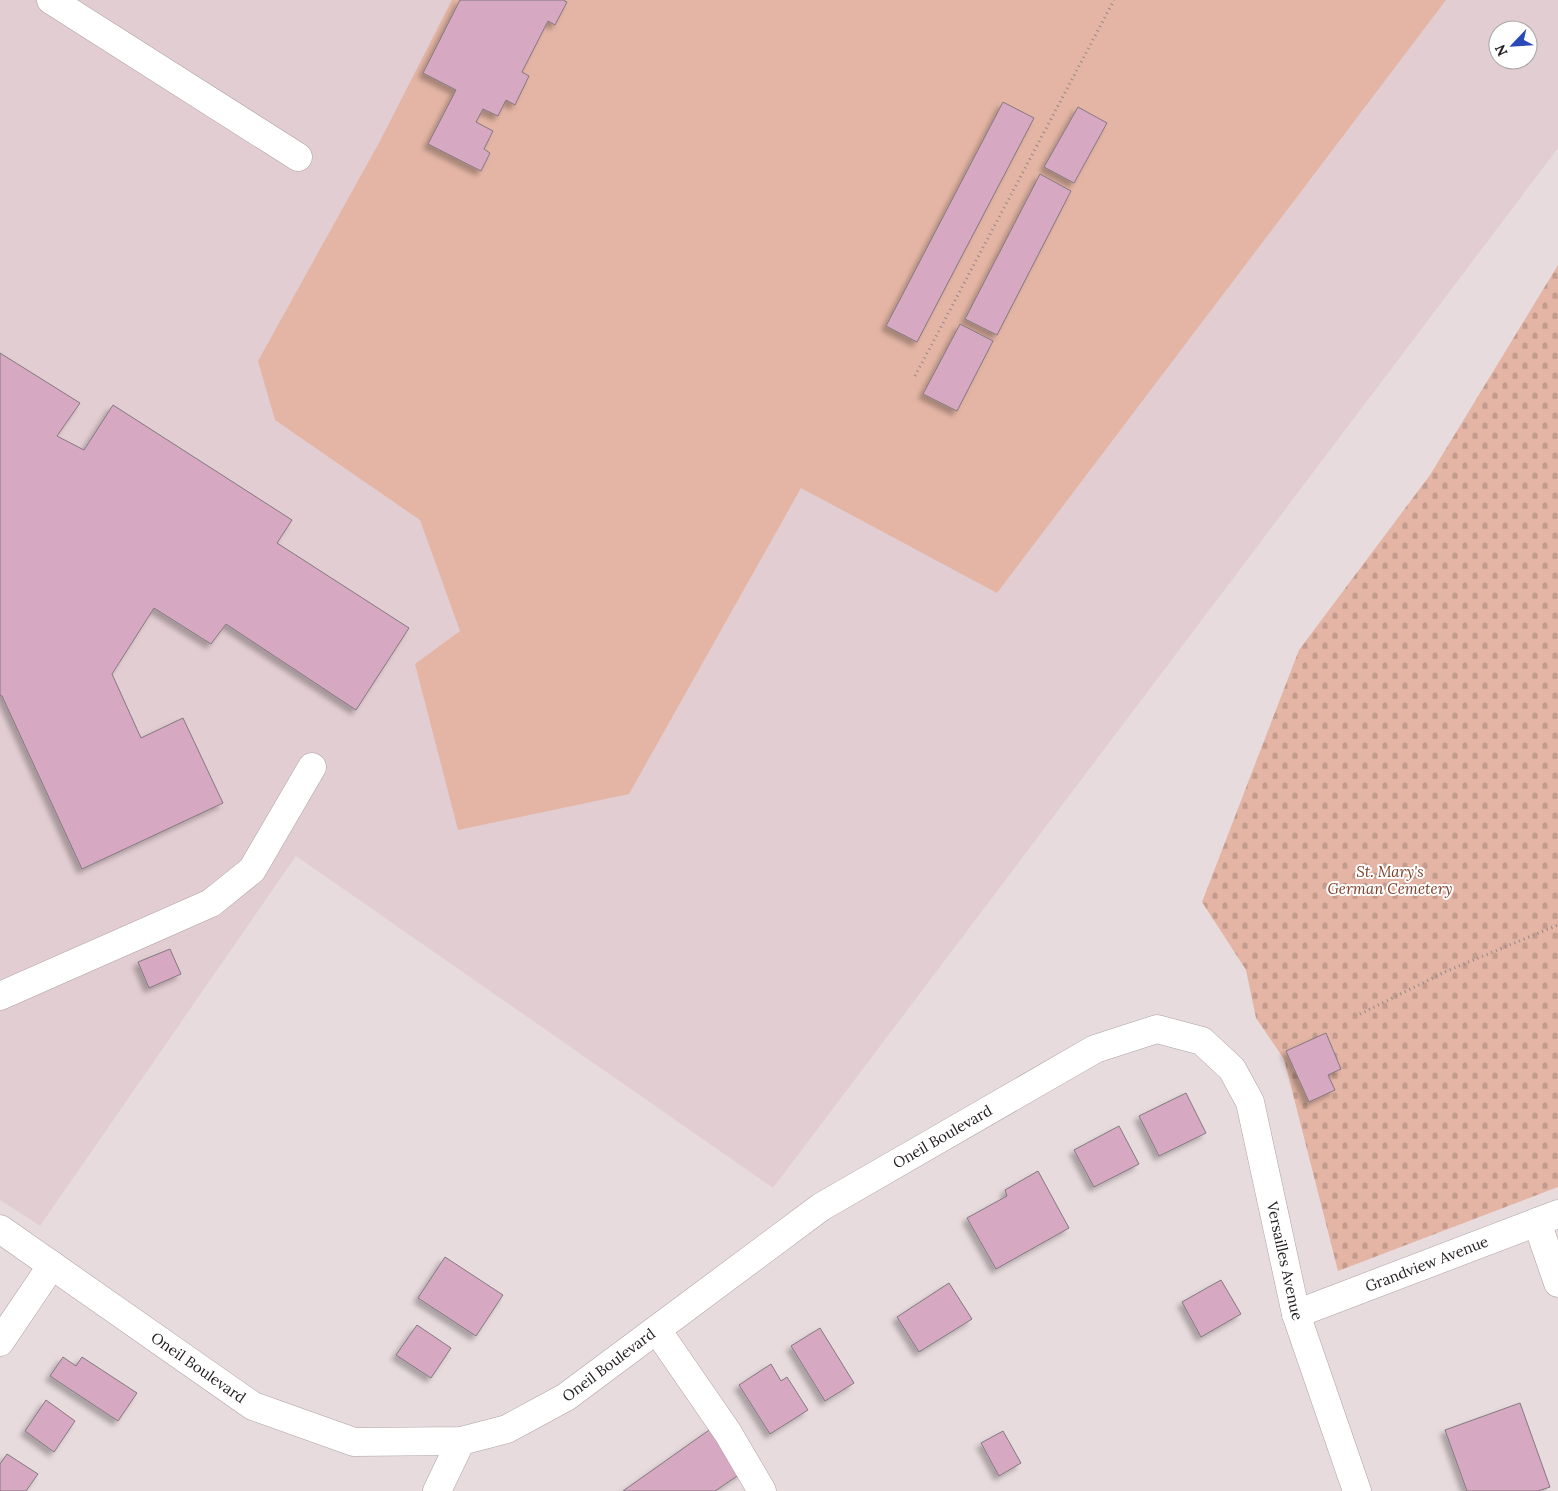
<svg xmlns="http://www.w3.org/2000/svg" width="1558" height="1491" viewBox="0 0 1558 1491" font-family="Lora,serif">
<style>
.built{fill:#e2cdd2;fill-rule:evenodd}
.cemetery{fill:url(#cemetery-stones)}
.pitch{fill:#e4b5a4}
.building{fill:#d6a8c2;stroke:#82797e;filter:url(#shadow)}
.lines{fill:none;stroke-linecap:round;stroke-linejoin:round}
.minor-casing{stroke:#ada1a4;stroke-width:29}
.path{stroke:#91888a;stroke-width:3;stroke-dasharray:1 4;stroke-linecap:butt}
.minor{stroke:#fff;stroke-width:28}
.labels{text-anchor:middle;stroke-width:4;stroke-linejoin:round;paint-order:stroke}
.park-label{font-size:15px;font-style:italic;fill:#7c3e27;stroke:#fff}
.street-label{font-size:15px;fill:#221d1e;stroke:#fff}
</style>
<defs>
<pattern id="cemetery-stones" width="16" height="16" patternUnits="userSpaceOnUse" patternTransform="scale(1.25)"><rect width="16" height="16" fill="#e4b5a4"/><path d="M2 7V4a2 2 0 0 1 4 0v3zM10 15v-3a2 2 0 0 1 4 0v3z" fill="#c39b8d"/></pattern>
<filter id="shadow"><feDropShadow dx="-4.5" dy="4.5" stdDeviation="2.5" flood-color="#0004"/></filter>
</defs>
<rect width="100%" height="100%" fill="#e8dbde"/>
<path class="built" d="M 0,0 L 1558,0 L 1558,148 L 773,1188 L 296,856 L 40,1226 L 0,1200 ZM 1498,30 L 1528,30 L 1528,60 L 1498,60 Z"/>
<polygon class="cemetery" points="1558,265 1558,1187 1338,1271 1284,1059 1256,1018 1246,970 1202,902 1299,650 1430,475"/>
<polygon class="pitch" points="452,0 1446,0 997,593 801,488 629,794 458,830 415,664 460,631 420,520 275,420 258,361 380,141"/>
<g class="building">
<polygon points="460,0 563,0 567,2 555,25 548,21 522,72 529,76 515,105 506,100 498,116 483,109 476,122 493,131 484,149 490,153 481,171 428,144 456,90 423,73"/>
<polygon points="1003,102 1034,118 917,342 886,326"/>
<polygon points="1078,107 1107,123 1074,183 1044,167"/>
<polygon points="1040,174 1071,191 997,335 965,319"/>
<polygon points="960,324 993,341 957,411 923,394"/>
<polygon points="0,353 80,403 57,436 84,450 113,405 292,520 277,543 409,628 356,710 226,624 211,644 154,608 112,674 141,738 183,718 223,803 82,869 2,696 0,695"/>
<polygon points="170,949 181,974 149,988 138,962"/>
<polygon points="1326,1033 1341,1069 1328,1075 1335,1090 1309,1102 1286,1051"/>
<polygon points="1186,1093 1206,1133 1159,1156 1139,1116"/>
<polygon points="1119,1126 1139,1164 1094,1187 1074,1150"/>
<polygon points="1038,1171 1069,1228 996,1269 967,1218 1007,1196 1005,1190"/>
<polygon points="445,1257 503,1295 476,1336 418,1298"/>
<polygon points="1221,1280 1241,1314 1201,1337 1182,1302"/>
<polygon points="949,1283 972,1319 919,1352 897,1317"/>
<polygon points="417,1325 451,1348 431,1378 396,1355"/>
<polygon points="820,1328 854,1383 825,1401 791,1346"/>
<polygon points="63,1357 76,1366 82,1357 137,1393 118,1421 50,1376"/>
<polygon points="771,1364 781,1381 787,1377 808,1410 770,1434 739,1385"/>
<polygon points="46,1400 75,1421 54,1452 25,1431"/>
<polygon points="1520,1403 1550,1487 1538,1491 1467,1491 1445,1430"/>
<polygon points="712,1428 743,1472 715,1491 623,1491"/>
<polygon points="1003,1431 1021,1463 999,1476 981,1443"/>
<polygon points="7,1454 38,1474 26,1491 0,1491 0,1464"/>
</g>
<g class="lines">
<defs>
<g id="minor">
<polyline points="51,0 298,157"/>
<polyline points="0,996 211,903 252,870 312,767"/>
<polyline points="1537,1222 1558,1283"/>
<path id="s1" d="M 0,1229 L 253,1406 L 354,1442 L 461,1441 L 507,1429 L 566,1397 L 821,1207 L 1095,1049 L 1157,1029 L 1202,1041 L 1232,1069 L 1250,1102 L 1296,1314 L 1357,1491"/>
<path id="s2" d="M 1296,1314 L 1558,1214"/>
<polyline points="657,1330 728,1433 762,1491"/>
<polyline points="0,1342 52,1265"/>
<polyline points="437,1491 461,1441"/>
</g>
</defs>
<use href="#minor" class="minor-casing"/>
<g class="path">
<polyline points="915,376 1114,0"/>
<polyline points="1360,1014 1447,971 1558,925"/>
</g>
<use href="#minor" class="minor"/>
</g>
<g class="labels">
<g class="park-label">
<text x="1390" y="877">St. Mary's<tspan x="1390" dy="17">German Cemetery</tspan></text>
</g>
<g class="street-label">
<text dy="5" stroke="none"><textPath href="#s1" startOffset="1096">Oneil Boulevard</textPath></text>
<text dy="5" stroke="none"><textPath href="#s1" startOffset="1625">Versailles Avenue</textPath></text>
<text dy="5" stroke="none"><textPath href="#s2" startOffset="140">Grandview Avenue</textPath></text>
<text dy="5" stroke="none"><textPath href="#s1" startOffset="691">Oneil Boulevard</textPath></text>
<text dy="5" stroke="none"><textPath href="#s1" startOffset="242">Oneil Boulevard</textPath></text>
</g>
</g>
<g transform="translate(1513 45) rotate(245)"><circle r="24" fill="#ffffff" stroke="#a7a5a5"/>
<path d="M0-4L9 19L0 12L-9 19Z" fill="#2a48b8"/>
<text y="-8" font-size="14" font-weight="bold" text-anchor="middle" fill="#221d1e">N</text>
</g>
</svg>
